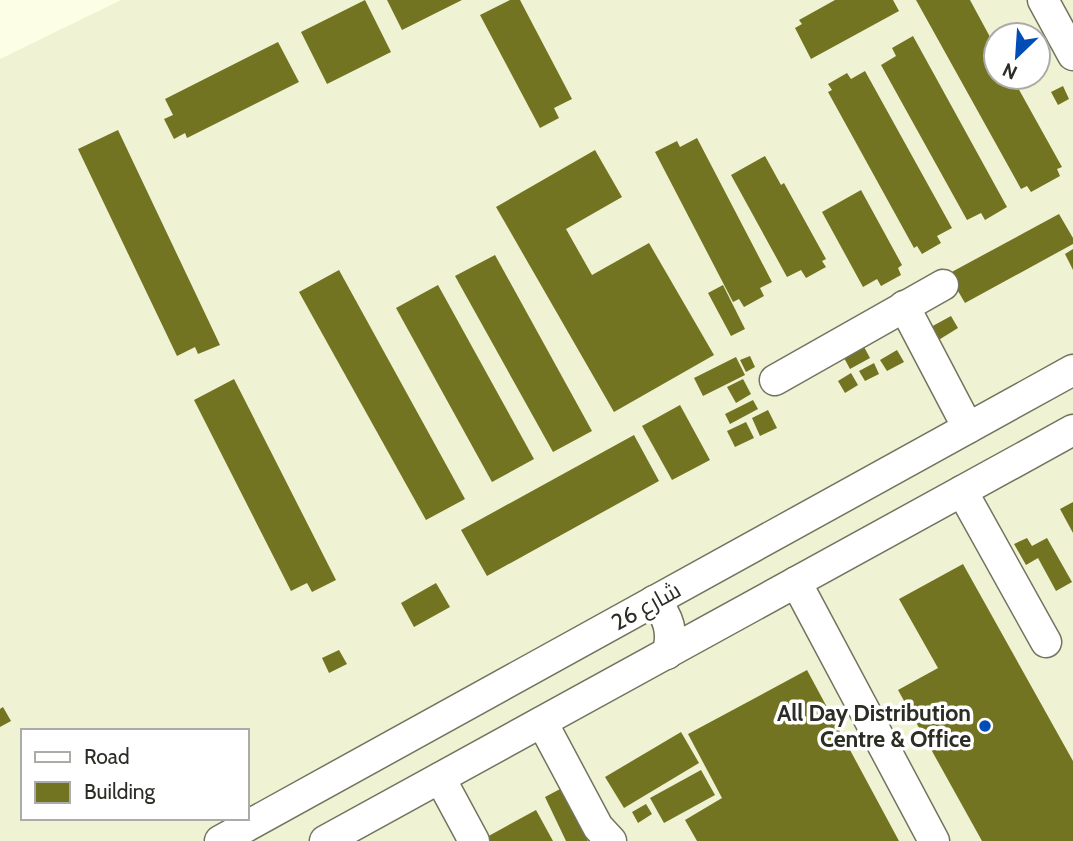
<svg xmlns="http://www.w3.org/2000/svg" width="1073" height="841" viewBox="0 0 1073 841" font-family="Cabin,Cairo,sans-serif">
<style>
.built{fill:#f0f3d3;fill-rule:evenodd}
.building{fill:#727421}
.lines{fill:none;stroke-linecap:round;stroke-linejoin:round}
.minor-casing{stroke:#72745f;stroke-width:33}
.minor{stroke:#fff;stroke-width:30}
.poi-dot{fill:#004db7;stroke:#fff;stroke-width:2.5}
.labels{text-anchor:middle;stroke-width:7;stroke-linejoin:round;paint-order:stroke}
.street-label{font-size:23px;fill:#2c2d24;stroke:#fff}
.poi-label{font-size:23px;font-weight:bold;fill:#2c2d24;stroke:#fff;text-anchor:end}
</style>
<rect width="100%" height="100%" fill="#fcfee6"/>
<path class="built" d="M 121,0 L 1073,0 L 1073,841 L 0,841 L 0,59 ZM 996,35 L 1038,35 L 1038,77 L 996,77 ZM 23,731 L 247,731 L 247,818 L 23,818 Z"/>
<g class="building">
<polygon points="365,0 391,52 327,84 301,32"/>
<polygon points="387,0 462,0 402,30"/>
<polygon points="510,0 520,0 572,99 554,108 559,118 540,128 480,15"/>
<polygon points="835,0 893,0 899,11 811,59 795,28 802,24 799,20"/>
<polygon points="916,0 970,0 996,48 996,77 1012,77 1062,167 1057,169 1060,176 1031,192 1027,186 1021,189"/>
<polygon points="913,36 1007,207 985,220 981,213 967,220 881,65 896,56 892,48"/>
<polygon points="278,42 299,82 187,138 185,133 174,139 164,119 173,115 165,99"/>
<polygon points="865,71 952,228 937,236 941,243 922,254 917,246 914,248 828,92 832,90 828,84 847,73 851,79"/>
<polygon points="1063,86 1069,99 1058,105 1051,92"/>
<polygon points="118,130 220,345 198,354 195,347 177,356 78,149"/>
<polygon points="697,138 772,282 760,288 764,296 744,307 739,299 733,302 655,152 677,141 680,147"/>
<polygon points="595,150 622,197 566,229 592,275 649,243 714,355 614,412 496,207"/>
<polygon points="765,156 781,185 784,183 826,259 822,261 826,267 806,278 801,270 787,277 731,175"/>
<polygon points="861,190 902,265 898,268 901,275 881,286 877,279 863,287 822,212"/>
<polygon points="1059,214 1073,238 1073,244 965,303 948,274"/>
<polygon points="1073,249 1073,270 1065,254"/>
<polygon points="495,255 592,431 553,452 455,276"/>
<polygon points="339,270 465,499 426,520 299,292"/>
<polygon points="438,285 534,459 492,482 396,308"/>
<polygon points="723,285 745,329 731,336 708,293"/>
<polygon points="951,316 958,328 937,341 929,328"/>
<polygon points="863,345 870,358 850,369 843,356"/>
<polygon points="897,350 904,362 887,371 880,360"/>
<polygon points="750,356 755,367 746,372 740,360"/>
<polygon points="736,357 745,375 703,396 694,378"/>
<polygon points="874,363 879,374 865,381 859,371"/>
<polygon points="851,373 858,385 845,393 838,381"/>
<polygon points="234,379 336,580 312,592 307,583 291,591 194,400"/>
<polygon points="743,379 751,394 736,403 727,387"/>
<polygon points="753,400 758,409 730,424 725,414"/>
<polygon points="680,405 710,460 672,480 642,426"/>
<polygon points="768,410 777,428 760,436 752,418"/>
<polygon points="746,422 754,438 735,447 727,431"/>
<polygon points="634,435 659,481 487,576 461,530"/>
<polygon points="1073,502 1073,533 1060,509"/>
<polygon points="1027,538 1032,546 1047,538 1072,582 1056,591 1038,558 1026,565 1014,544"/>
<polygon points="963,564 1073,761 1073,841 982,841 898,690 938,668 899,599"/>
<polygon points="436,583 450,607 414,627 401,603"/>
<polygon points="339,650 347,664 329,673 322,658"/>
<polygon points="807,670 899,841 697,841 685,820 722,798 688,734"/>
<polygon points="3,707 11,721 0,727 0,709"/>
<polygon points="681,732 699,763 624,808 605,777"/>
<polygon points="701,770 715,795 664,823 650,798"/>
<polygon points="562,788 588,841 566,841 545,797"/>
<polygon points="646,804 652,814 638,823 632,812"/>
<polygon points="536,810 553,841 486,841 485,838"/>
</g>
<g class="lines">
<defs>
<g id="minor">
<polyline points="1043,0 1073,55"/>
<polyline points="904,306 968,428"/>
<polyline points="775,380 943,285"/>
<polyline points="962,491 1046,642"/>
<polyline points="796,582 934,841"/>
<path d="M 654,601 C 669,616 674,634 667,654"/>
<polyline points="542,722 598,827 611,841"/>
<polyline points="440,778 474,841"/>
<polyline points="220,841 1073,370"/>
<polyline points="325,841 1073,430"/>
</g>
</defs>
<use href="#minor" class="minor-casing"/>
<use href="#minor" class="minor"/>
</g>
<circle class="poi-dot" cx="985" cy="726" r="7"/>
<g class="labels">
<g class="street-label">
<text transform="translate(646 606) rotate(-29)" y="8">شارع 26</text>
</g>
<g class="poi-label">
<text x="971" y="721">All Day Distribution<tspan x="971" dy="26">Centre &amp; Office</tspan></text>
</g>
</g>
<rect x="21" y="729" width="228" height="91" fill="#ffffff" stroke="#ababa7" stroke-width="2"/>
<rect x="35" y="752" width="35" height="10" fill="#ffffff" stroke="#ababa7" stroke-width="2"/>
<text x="84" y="764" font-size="21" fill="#2c2d24">Road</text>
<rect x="35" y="782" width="35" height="21" fill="#727421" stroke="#ababa7" stroke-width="2"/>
<text x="84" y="799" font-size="21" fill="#2c2d24">Building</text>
<g transform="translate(1017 56) rotate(205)"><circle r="33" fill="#ffffff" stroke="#ababa7" stroke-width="2"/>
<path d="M0-5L12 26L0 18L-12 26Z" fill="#004db7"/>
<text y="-10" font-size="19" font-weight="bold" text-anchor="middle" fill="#2c2d24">N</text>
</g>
</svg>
